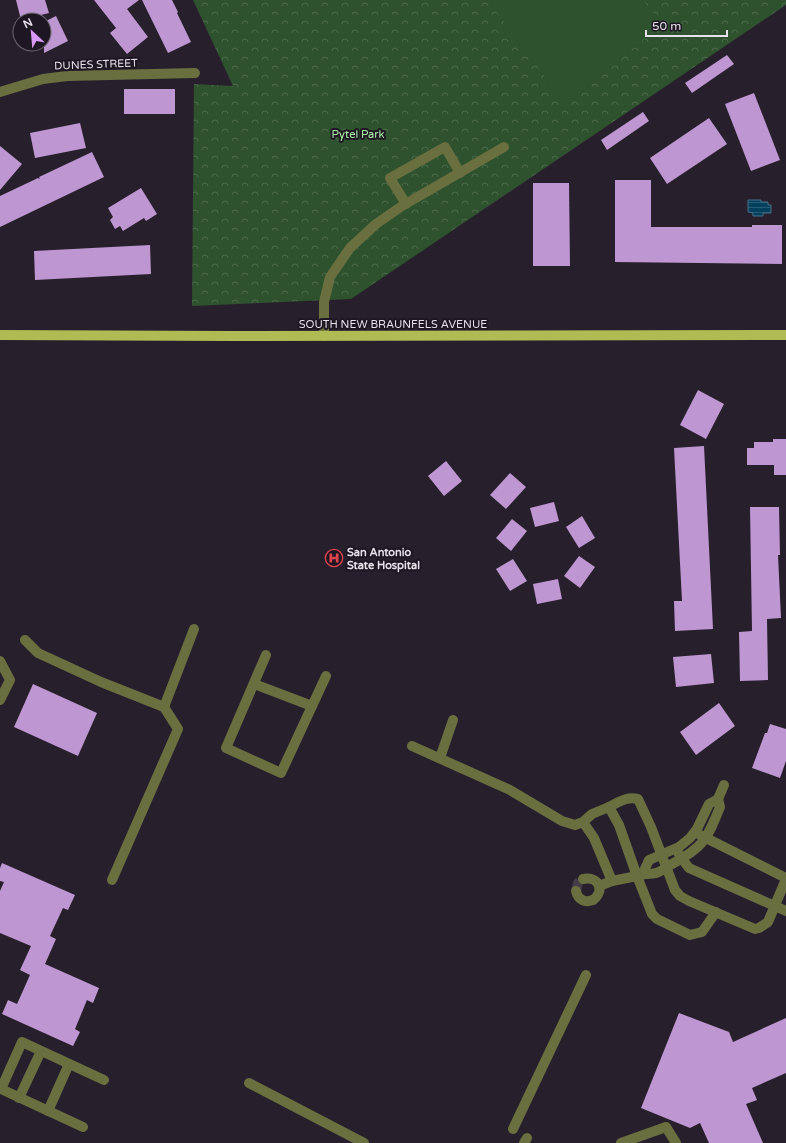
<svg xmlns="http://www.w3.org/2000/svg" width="786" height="1143" viewBox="0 0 786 1143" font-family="'Varela Round',sans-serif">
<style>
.park{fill:url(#park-crowns)}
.pitch{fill:#2e512e}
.water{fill:url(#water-rules);stroke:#477087}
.building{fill:#be97d2}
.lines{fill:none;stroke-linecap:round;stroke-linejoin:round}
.minor-tunnel{stroke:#453c48;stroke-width:10;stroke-dasharray:10 5;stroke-linecap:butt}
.minor{stroke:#696f3f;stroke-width:10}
.major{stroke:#b0bc53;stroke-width:10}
.labels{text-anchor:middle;stroke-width:4;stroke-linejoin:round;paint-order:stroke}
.street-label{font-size:11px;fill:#e7e1e9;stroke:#1e1622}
.park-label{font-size:11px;fill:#acf5ab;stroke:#1e1622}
.poi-label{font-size:11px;font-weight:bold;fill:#e7e1e9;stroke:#1e1622;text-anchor:start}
</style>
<defs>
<pattern id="park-crowns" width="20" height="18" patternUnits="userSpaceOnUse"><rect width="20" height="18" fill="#2e512e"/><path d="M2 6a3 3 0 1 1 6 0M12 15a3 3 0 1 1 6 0" fill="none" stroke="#4c6a4c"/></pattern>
<pattern id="water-rules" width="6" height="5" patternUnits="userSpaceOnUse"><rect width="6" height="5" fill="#02405d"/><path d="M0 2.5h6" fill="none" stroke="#275b74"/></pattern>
</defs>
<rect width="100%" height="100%" fill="#281f2c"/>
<polygon class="park" points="193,0 786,0 786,5 351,299 192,306 194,84 233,86"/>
<polygon class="pitch" points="494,0 641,0 646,4 662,24 573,99 560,97 490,3"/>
<polygon class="water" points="748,200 761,200 761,202 768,202 768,205 771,205 771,213 763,213 763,216 753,216 753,213 748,212"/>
<g class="building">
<polygon points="16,0 45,0 49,13 21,20"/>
<polygon points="94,0 139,0 127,9 148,37 127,54 110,33 116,28"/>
<polygon points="142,0 172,0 178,12 177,13 191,42 168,53"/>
<polygon points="56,16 68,41 44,53 44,22"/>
<polygon points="727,55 734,64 692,93 685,83"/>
<rect x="124" y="89" width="51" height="25"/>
<polygon points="754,93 780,160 751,171 725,104"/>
<polygon points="643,112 649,121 607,150 601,140"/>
<polygon points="709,118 727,144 667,184 650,158"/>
<polygon points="80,123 86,148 35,158 30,133"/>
<polygon points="0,146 22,164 0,190"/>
<polygon points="92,152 104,177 0,227 0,196 38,178 40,179 39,177"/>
<polygon points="615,180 651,180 651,227 752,227 752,225 782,225 782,264 615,262"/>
<polygon points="533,183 569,183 570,266 533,266"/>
<polygon points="141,188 157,214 146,221 144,218 123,231 120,226 115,229 110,220 113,217 108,208"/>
<polygon points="150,245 151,274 35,280 34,251"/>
<polygon points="698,390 724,404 706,439 680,425"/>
<polygon points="773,439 786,439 786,475 774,475 774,465 747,465 747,448 754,448 754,442 773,442"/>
<polygon points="704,446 713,629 675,631 674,601 682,601 674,448"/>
<polygon points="446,461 462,481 444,496 428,476"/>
<polygon points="510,473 526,487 506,509 490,495"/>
<polygon points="554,502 559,521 535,527 530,508"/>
<polygon points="750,507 779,507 780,555 778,555 781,618 767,619 768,680 740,681 739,632 752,631"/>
<polygon points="582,516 595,538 579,548 566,527"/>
<polygon points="512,519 527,531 511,551 496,538"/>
<polygon points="579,556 595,567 580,588 564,576"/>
<polygon points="513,559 527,581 510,591 496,569"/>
<polygon points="558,579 562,599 537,604 533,584"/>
<polygon points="711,654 714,683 676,687 673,657"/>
<polygon points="33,684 97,713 78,756 14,727"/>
<polygon points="719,703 735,726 696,755 680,732"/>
<polygon points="770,724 786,729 786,761 780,778 752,768 765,733 767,733"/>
<polygon points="2,863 75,895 68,910 63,908 50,936 56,939 45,964 99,988 93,1003 87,1000 75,1029 80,1032 73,1046 2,1014 8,1000 17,1004 30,975 20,970 31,946 0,933 0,891 4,882 0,881 0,868"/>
<polygon points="679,1013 729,1032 733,1042 786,1018 786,1073 752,1088 757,1100 746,1104 763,1143 709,1143 700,1123 690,1128 641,1108"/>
</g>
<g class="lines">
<polyline class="minor-tunnel" points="576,891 578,883 583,879"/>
<g class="minor">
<polyline points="0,92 43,79 67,76 195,73"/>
<polyline points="406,204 390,178 445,147 460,173"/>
<polyline points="324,336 324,302 330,277 350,248 376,224 402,206 504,147"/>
<polyline points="25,640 38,653 101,682 164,707 194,629"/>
<polyline points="266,655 226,748 281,773 326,676"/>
<polyline points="0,661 10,680 0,700"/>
<polyline points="254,684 312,706"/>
<path d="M 412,746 L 510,790 L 562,821 L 575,825 L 583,822 L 592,814 L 609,807 L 619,825 L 637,876 C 644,873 649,875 656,873 C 661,872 667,867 672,864 C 704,847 707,839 720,807 L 718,799"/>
<polyline points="440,758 453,720"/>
<path d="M 609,807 C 619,802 628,796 638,799 L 651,827 L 675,890 L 680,896 L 689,901 L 755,929 L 759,928 L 768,922 L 786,879"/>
<polyline points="583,822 594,838 612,881"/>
<polyline points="700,835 786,878"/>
<polyline points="676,849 682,859 689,868 786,911"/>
<polyline points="643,873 649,860 679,847 690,838 697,829 709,804 718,799 724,785"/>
<polyline points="112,880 178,729 164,707"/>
<polyline points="599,886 612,881 637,876 652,914 657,919 690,935 702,932 716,912"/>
<path d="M 576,891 C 578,900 585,903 593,900 C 606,890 598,876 583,879"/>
<polyline points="249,1083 364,1143"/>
<polyline points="19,1098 41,1051"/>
<polyline points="48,1111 69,1064"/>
<polyline points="83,1127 1,1089 22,1042 104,1080"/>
<polyline points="513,1129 586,975"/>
<polyline points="524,1143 527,1138"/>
<polyline points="621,1143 666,1127 676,1143"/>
</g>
<polyline class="major" points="0,335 231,336 786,335"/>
</g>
<defs>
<symbol id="hospital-ring" viewBox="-11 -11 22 22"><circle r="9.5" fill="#1e1622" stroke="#e0444e" stroke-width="1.5"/><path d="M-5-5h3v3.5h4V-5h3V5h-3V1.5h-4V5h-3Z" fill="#e0444e"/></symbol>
</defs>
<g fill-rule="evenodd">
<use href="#hospital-ring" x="324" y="548" width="20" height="20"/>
</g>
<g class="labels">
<g class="street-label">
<text transform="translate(96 64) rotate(-2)" y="4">DUNES STREET</text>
<text x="393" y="328">SOUTH NEW BRAUNFELS AVENUE</text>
</g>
<g class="park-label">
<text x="358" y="138">Pytel Park</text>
</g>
<g class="poi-label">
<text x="347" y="556">San Antonio<tspan x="347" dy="13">State Hospital</tspan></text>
</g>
</g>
<g transform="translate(32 32) rotate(334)"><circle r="19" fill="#1e1622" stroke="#6e6772"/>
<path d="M0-3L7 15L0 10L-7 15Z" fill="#d99af7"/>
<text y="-6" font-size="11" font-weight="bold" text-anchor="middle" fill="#e7e1e9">N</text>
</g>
<path d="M646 30v6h81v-6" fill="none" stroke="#e7e1e9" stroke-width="2"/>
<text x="652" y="30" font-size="12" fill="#e7e1e9" stroke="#1e1622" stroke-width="3" paint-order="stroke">50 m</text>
</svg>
